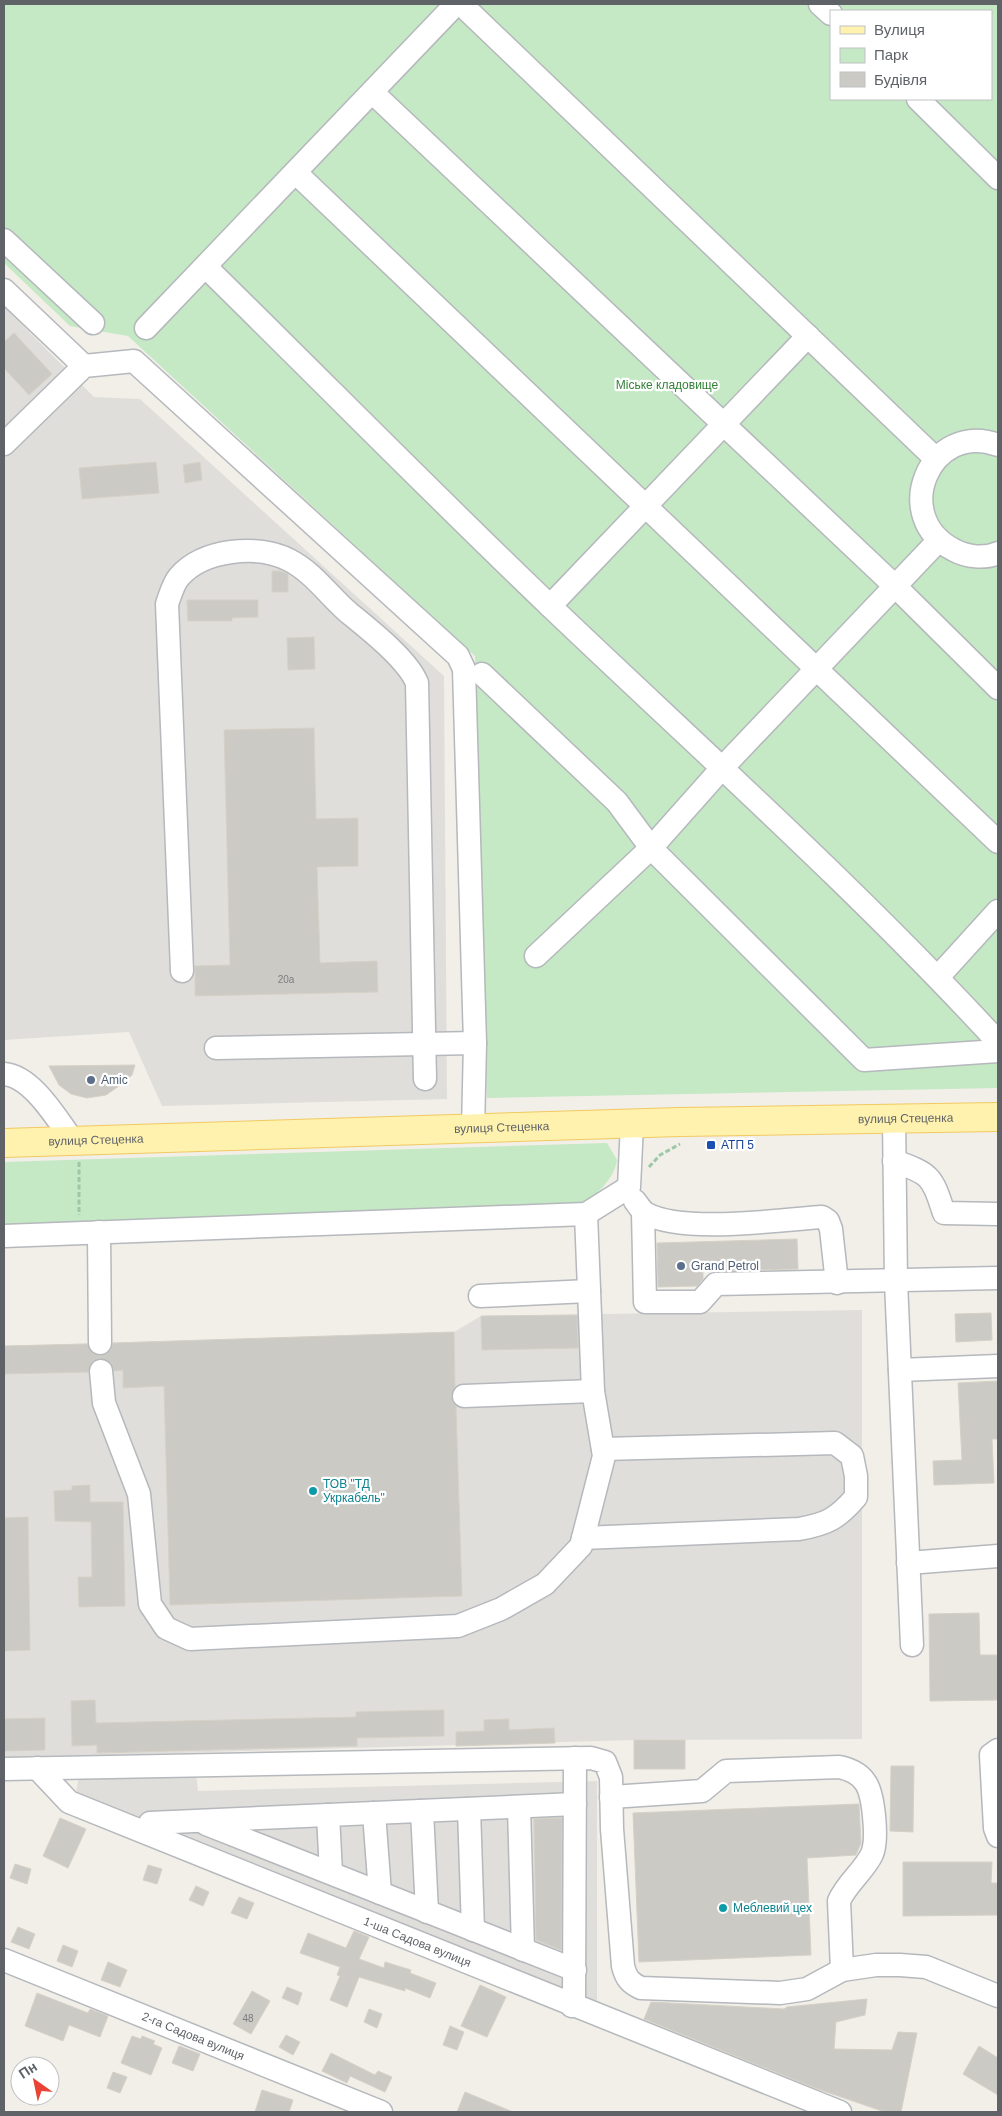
<svg xmlns="http://www.w3.org/2000/svg" width="1002" height="2116" viewBox="0 0 1002 2116" font-family="Arial,sans-serif">
<style>
.industrial{fill:#e0deda}
.green{fill:#c5e8c5;fill-rule:evenodd}
.building{fill:#cccac5;stroke:#d6d1c6}
.lines{fill:none;stroke-linecap:round;stroke-linejoin:round}
.minor-casing{stroke:#b5b8bc;stroke-width:25}
.major-casing{stroke:#f2c960;stroke-width:30}
.path{stroke:#9cc7a9;stroke-width:3;stroke-dasharray:5 2.5;stroke-linecap:butt}
.minor{stroke:#fff;stroke-width:22}
.major{stroke:#fff2af;stroke-width:28}
.service-dot{fill:#5c6f8a;stroke:#fff;stroke-width:2}
.transit-dot{fill:#1a4fb4;stroke:#fff;stroke-width:2}
.culture-dot{fill:#0f9aa8;stroke:#fff;stroke-width:2}
.labels{text-anchor:middle;stroke-width:4.5;stroke-linejoin:round;paint-order:stroke}
.number-label{font-size:10px;fill:#7a7d7f}
.park-label{font-size:12px;fill:#348238;stroke:#fff}
.service-label{font-size:12px;fill:#4e5e75;stroke:#fff;text-anchor:start}
.street-label{font-size:12px;fill:#5f6368;stroke:#fff}
.transit-label{font-size:12px;fill:#164399;stroke:#fff;text-anchor:start}
.culture-label{font-size:12px;fill:#0d838f;stroke:#fff;text-anchor:start}
</style>
<rect width="100%" height="100%" fill="#f1efe8"/>
<g class="industrial">
<polygon points="4,307 94,397 140,399 444,676 447,1099 162,1106 129,1032 4,1040"/>
<polygon points="862,1310 862,1739 634,1740 4,1758 4,1346 454,1332 481,1316"/>
<polygon points="196,1774 198,1791 597,1781 597,2007 75,1797 79,1776"/>
</g>
<g class="green">
<path d="M 4,4 L 998,4 L 998,1088 L 487,1098 L 475,656 L 128,336 L 70,326 L 4,263 ZM 831,11 L 991,11 L 991,99 L 831,99 Z"/>
<path d="M 607,1143 L 617,1160 C 614,1180 595,1196 579,1207 L 4,1226 L 4,1162 Z"/>
</g>
<g class="building">
<polygon points="14,333 52,374 29,395 4,368 4,342"/>
<polygon points="156,462 159,493 82,499 79,468"/>
<polygon points="200,462 202,480 185,483 183,465"/>
<polygon points="272,571 280,571 288,574 288,592 272,592"/>
<polygon points="187,600 258,600 258,617 232,618 232,621 188,621"/>
<polygon points="314,637 315,669 288,670 287,638"/>
<polygon points="314,728 316,819 358,818 358,866 317,867 320,963 377,961 378,992 195,996 195,966 230,965 224,730"/>
<polygon points="135,1065 132,1075 119,1086 106,1095 87,1098 71,1094 59,1085 49,1066"/>
<polygon points="797,1239 798,1269 703,1271 703,1279 697,1286 658,1287 657,1243"/>
<polygon points="991,1313 992,1340 956,1342 955,1314"/>
<polygon points="577,1315 578,1348 482,1350 481,1316"/>
<polygon points="454,1332 455,1387 451,1396 456,1406 462,1596 170,1605 164,1386 123,1388 123,1370 114,1371 111,1363 100,1358 93,1361 88,1372 4,1374 4,1346 87,1344 93,1354 101,1356 111,1350 113,1343"/>
<polygon points="998,1381 998,1439 992,1439 994,1483 934,1485 933,1461 962,1460 958,1383"/>
<polygon points="90,1485 90,1502 123,1502 125,1606 79,1607 78,1577 92,1577 91,1522 55,1521 54,1491 72,1490 72,1486"/>
<polygon points="28,1517 30,1650 4,1651 4,1518"/>
<polygon points="979,1613 980,1655 998,1655 998,1700 930,1701 929,1614"/>
<polygon points="95,1700 96,1723 356,1717 356,1712 444,1710 444,1736 357,1738 357,1746 97,1753 97,1745 72,1746 71,1701"/>
<polygon points="45,1718 45,1750 4,1751 4,1719"/>
<polygon points="509,1719 509,1730 554,1728 555,1743 456,1746 456,1732 484,1731 484,1720"/>
<rect x="634" y="1740" width="51" height="29"/>
<polygon points="891,1766 914,1766 913,1832 890,1831"/>
<polygon points="859,1804 861,1843 856,1855 807,1858 811,1955 639,1962 633,1813"/>
<polygon points="60,1818 86,1829 68,1868 43,1856"/>
<polygon points="560,1818 562,1818 561,1950 536,1940 534,1819"/>
<polygon points="903,1862 992,1862 991,1883 998,1883 998,1915 903,1916"/>
<polygon points="15,1864 31,1869 27,1884 10,1878"/>
<polygon points="148,1865 162,1869 157,1884 143,1880"/>
<polygon points="196,1886 209,1892 203,1906 189,1900"/>
<polygon points="239,1897 254,1903 247,1919 231,1913"/>
<polygon points="18,1927 35,1934 29,1949 11,1942"/>
<polygon points="354,1931 369,1937 359,1959 384,1968 385,1962 411,1970 410,1973 436,1983 430,1998 405,1988 405,1991 359,1977 347,2007 330,2000 340,1976 337,1975 340,1967 300,1953 308,1933 346,1948"/>
<polygon points="63,1945 78,1951 72,1967 57,1961"/>
<polygon points="108,1962 127,1970 120,1987 101,1980"/>
<polygon points="480,1985 506,1997 487,2037 461,2026"/>
<polygon points="287,1987 302,1993 298,2005 282,1998"/>
<polygon points="252,1991 270,2001 251,2034 233,2024"/>
<polygon points="37,1993 88,2013 90,2009 108,2016 100,2037 69,2025 63,2041 25,2026"/>
<polygon points="867,1999 865,2015 836,2022 834,2049 892,2050 898,2032 917,2033 901,2112 885,2112 815,2088 644,2019 651,2002 784,2009 787,2007"/>
<polygon points="369,2009 382,2014 377,2028 364,2022"/>
<polygon points="450,2026 464,2032 457,2050 443,2045"/>
<polygon points="286,2035 300,2042 293,2055 279,2047"/>
<polygon points="132,2036 141,2039 142,2036 155,2041 153,2044 162,2048 151,2075 121,2063"/>
<polygon points="179,2046 200,2054 193,2071 172,2063"/>
<polygon points="979,2046 998,2058 998,2095 963,2074"/>
<polygon points="331,2053 375,2075 378,2071 392,2077 385,2092 350,2076 347,2083 322,2071"/>
<polygon points="113,2072 127,2077 120,2093 107,2088"/>
<polygon points="262,2090 293,2100 289,2112 255,2112"/>
<polygon points="465,2092 513,2112 457,2112"/>
</g>
<g class="lines">
<defs>
<g id="minor">
<polyline points="461,4 936,459"/>
<polyline points="820,4 831,14"/>
<polyline points="372,92 896,587 998,688"/>
<polyline points="918,99 998,178"/>
<polyline points="296,173 998,842"/>
<polyline points="4,240 93,323"/>
<path d="M 209,264 L 211,272 C 324,383 436,497 550,606 C 701,750 857,889 998,1042"/>
<polyline points="4,290 84,366"/>
<polyline points="146,328 456,4"/>
<polyline points="4,444 84,366 134,361 458,656 464,669 475,1043 473,1130"/>
<path d="M 998,445 C 930,420 889,517 954,550 C 967,557 984,559 998,553"/>
<polyline points="550,606 808,336"/>
<polyline points="482,674 617,802 651,848 864,1060 998,1051"/>
<polyline points="536,956 651,848 723,767 939,540"/>
<path d="M 182,971 L 167,604 C 170,596 173,584 179,577 C 203,549 258,544 289,560 C 313,572 329,596 349,613 C 370,630 408,660 417,683 L 425,1079"/>
<polyline points="938,977 998,911"/>
<polyline points="216,1048 475,1043"/>
<path d="M 4,1074 C 32,1076 57,1119 73,1141"/>
<polyline points="894,1118 896,1282 912,1645"/>
<path d="M 894,1161 C 932,1174 932,1177 944,1213 L 998,1214"/>
<path d="M 635,1201 C 638,1205 641,1210 645,1213 C 682,1234 778,1220 822,1217 L 828,1221 L 831,1229 L 837,1283"/>
<polyline points="643,1212 645,1302 700,1302 716,1284 998,1278"/>
<polyline points="99,1232 100,1343"/>
<polyline points="4,1236 586,1214 629,1187 632,1124"/>
<polyline points="480,1296 589,1291"/>
<polyline points="900,1370 998,1366"/>
<polyline points="101,1371 104,1403 139,1494 150,1604 166,1628 190,1639 458,1626 501,1609 545,1584 581,1546 604,1456 593,1391 586,1214"/>
<polyline points="464,1396 593,1391"/>
<path d="M 583,1538 L 799,1529 C 827,1524 837,1519 856,1497 L 856,1476 L 852,1456 L 835,1443 L 603,1449"/>
<polyline points="908,1563 998,1556"/>
<polyline points="998,1750 991,1755 995,1828 998,1836"/>
<path id="s1" d="M 37,1768 L 69,1802 L 840,2112"/>
<path d="M 4,1769 L 591,1758 L 605,1762 L 611,1777 L 612,1829 L 623,1966 C 626,1978 630,1983 641,1988 L 780,1993 L 807,1989 L 842,1970 L 876,1965 L 900,1965 L 926,1967 L 998,1996"/>
<path d="M 611,1797 L 702,1791 L 726,1771 L 839,1767 C 849,1769 859,1773 865,1782 C 874,1794 878,1840 872,1854 C 864,1871 847,1883 839,1901 L 842,1970"/>
<polyline points="519,1807 523,1950"/>
<polyline points="469,1809 473,1930"/>
<polyline points="422,1811 427,1912"/>
<polyline points="374,1813 380,1893"/>
<polyline points="328,1815 331,1873"/>
<polyline points="150,1823 575,1804"/>
<polyline points="206,1824 575,1970"/>
<path id="s2" d="M 4,1960 L 381,2112"/>
<polyline points="572,2006 574,1998 575,1758"/>
</g>
<g id="major">
<path id="s3" d="M 4,1143 L 680,1122 L 998,1117"/>
</g>
</defs>
<use href="#minor" class="minor-casing"/>
<use href="#major" class="major-casing"/>
<g class="path">
<polyline points="79,1162 79,1215"/>
<polyline points="649,1167 660,1155 680,1144"/>
</g>
<use href="#minor" class="minor"/>
<use href="#major" class="major"/>
</g>
<g class="service-dot">
<circle cx="91" cy="1080" r="5"/>
<circle cx="681" cy="1266" r="5"/>
</g>
<rect class="transit-dot" x="706" y="1140" width="10" height="10" rx="2.5"/>
<g class="culture-dot">
<circle cx="313" cy="1491" r="5"/>
<circle cx="723" cy="1908" r="5"/>
</g>
<g class="labels">
<g class="number-label">
<text x="286" y="983">20а</text>
<text x="248" y="2022">48</text>
</g>
<g class="park-label">
<text x="667" y="389">Міське кладовище</text>
</g>
<g class="service-label">
<text x="101" y="1084">Amic</text>
<text x="691" y="1270">Grand Petrol</text>
</g>
<g class="street-label">
<text dy="4" stroke="none"><textPath href="#s3" startOffset="902">вулиця Стеценка</textPath></text>
<text dy="4" stroke="none"><textPath href="#s3" startOffset="498">вулиця Стеценка</textPath></text>
<text dy="4" stroke="none"><textPath href="#s3" startOffset="92">вулиця Стеценка</textPath></text>
<text dy="4" stroke="none"><textPath href="#s1" startOffset="422">1-ша Садова вулиця</textPath></text>
<text dy="4" stroke="none"><textPath href="#s2" startOffset="204">2-га Садова вулиця</textPath></text>
</g>
<g class="transit-label">
<text x="721" y="1149">АТП 5</text>
</g>
<g class="culture-label">
<text x="323" y="1488">ТОВ "ТД<tspan x="323" dy="14">Укркабель"</tspan></text>
<text x="733" y="1912">Меблевий цех</text>
</g>
</g>
<rect width="1002" height="2116" fill="none" stroke="#5f6368" stroke-width="10"/>
<rect x="830" y="10" width="162" height="90" fill="#ffffff" stroke="#bfc1c3"/>
<rect x="840" y="26" width="25" height="8" fill="#fff2af" stroke="#bfc1c3"/>
<text x="874" y="35" font-size="15" fill="#5f6368">Вулиця</text>
<rect x="840" y="48" width="25" height="15" fill="#c5e8c5" stroke="#bfc1c3"/>
<text x="874" y="60" font-size="15" fill="#5f6368">Парк</text>
<rect x="840" y="72" width="25" height="15" fill="#cccac5" stroke="#bfc1c3"/>
<text x="874" y="85" font-size="15" fill="#5f6368">Будівля</text>
<g transform="translate(35 2081) rotate(327)"><circle r="24" fill="#ffffff" stroke="#bfc1c3"/>
<path d="M0-4L9 19L0 12L-9 19Z" fill="#ea4335"/>
<text y="-8" font-size="14" font-weight="bold" text-anchor="middle" fill="#5f6368">Пн</text>
</g>
</svg>
